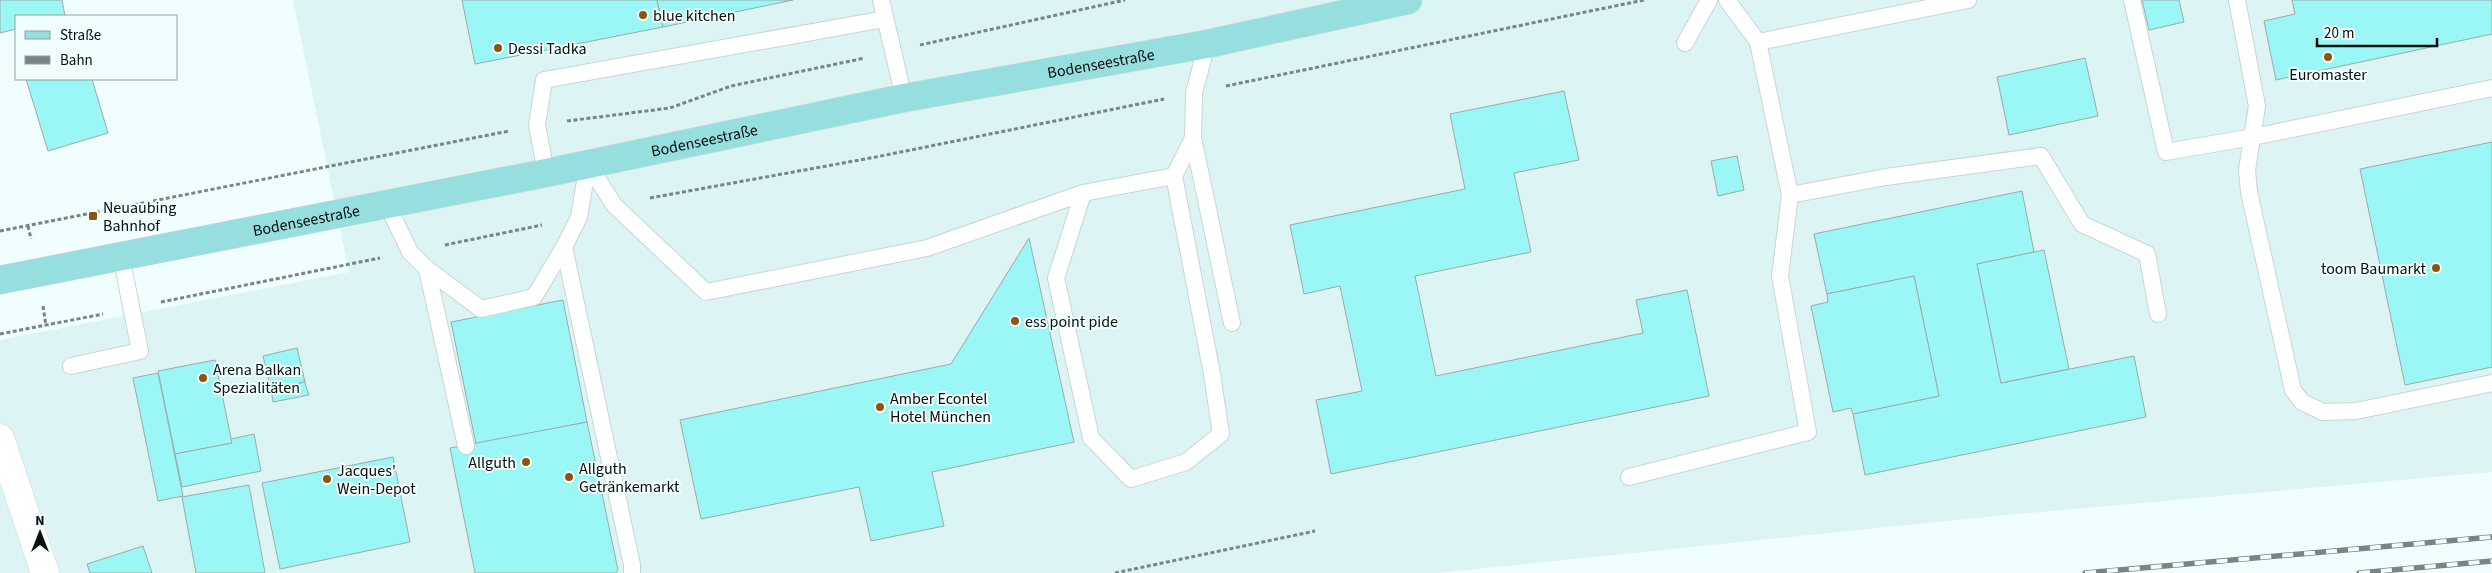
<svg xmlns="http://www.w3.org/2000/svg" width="2492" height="573" viewBox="0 0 2492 573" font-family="'Source Sans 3',sans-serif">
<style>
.built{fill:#dcf5f4}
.building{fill:#9bf7f5;stroke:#9caaa9}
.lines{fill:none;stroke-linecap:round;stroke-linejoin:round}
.lane-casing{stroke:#c7d6d5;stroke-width:18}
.secondary-casing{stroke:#c7d6d5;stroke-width:29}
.primary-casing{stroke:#d8d8d8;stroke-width:29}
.path{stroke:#7a8483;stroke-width:3;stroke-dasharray:4 2.5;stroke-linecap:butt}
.lane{stroke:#fff;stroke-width:16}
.secondary{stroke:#fff;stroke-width:28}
.primary{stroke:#97dfdf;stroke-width:28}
.rail-casing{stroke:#7a8483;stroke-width:5.5}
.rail{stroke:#f0fffe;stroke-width:4;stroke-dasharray:11;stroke-linecap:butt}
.poi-dot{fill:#8d530f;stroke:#f0fffe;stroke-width:2}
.labels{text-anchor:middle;stroke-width:4;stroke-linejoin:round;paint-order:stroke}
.poi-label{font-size:16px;fill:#090e0d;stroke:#f0fffe;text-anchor:start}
.street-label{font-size:16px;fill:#090e0d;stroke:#f0fffe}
</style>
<rect width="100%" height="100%" fill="#f0fffe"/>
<polygon class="built" points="293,0 2492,0 2492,472 2007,515 1437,573 0,573 0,340 349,272"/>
<g class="building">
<polygon points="0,0 62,0 65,16 16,16 16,29 0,33"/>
<polygon points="462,0 657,0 663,27 475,64"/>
<polygon points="657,0 793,0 663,27"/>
<polygon points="2142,0 2179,0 2184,22 2149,30"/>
<polygon points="2292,0 2492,0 2492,34 2276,80 2264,21 2295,14"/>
<polygon points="2085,58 2098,116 2009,135 1997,77"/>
<polygon points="26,79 92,79 108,133 48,151"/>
<polygon points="1564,91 1579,160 1514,173 1531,252 1415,276 1436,376 1643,333 1636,300 1687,290 1709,396 1331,474 1316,400 1362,391 1340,286 1304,294 1290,225 1465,189 1450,114"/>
<polygon points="2492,142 2492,367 2405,385 2360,169"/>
<polygon points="1737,156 1744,190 1718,196 1711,161"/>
<polygon points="2022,191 2034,252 1977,264 2001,383 2134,356 2146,417 1865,475 1853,414 1939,396 1914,276 1827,294 1814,234"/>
<polygon points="1029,238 1074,442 932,472 944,526 871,541 859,487 701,519 680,420 951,364"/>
<polygon points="2044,250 2069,369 2001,383 1977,264"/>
<polygon points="1914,276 1939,396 1853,414 1851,408 1833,412 1811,306 1828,302 1827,294"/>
<polygon points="563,300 587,422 476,444 451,322"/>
<polygon points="297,348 305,382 271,390 263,356"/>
<polygon points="215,360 232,443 175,454 158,371"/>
<polygon points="158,373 183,496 158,501 133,378"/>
<polygon points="304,380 309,395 273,402 271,390 305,382"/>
<polygon points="587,422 618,570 616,573 475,573 450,448"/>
<polygon points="254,434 261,471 182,487 175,454 232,443 231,439"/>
<polygon points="393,457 410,542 280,569 262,483"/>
<polygon points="249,485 265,573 196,573 182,497"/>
<polygon points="143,546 152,573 90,573 87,564"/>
</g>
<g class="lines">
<defs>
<g id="lane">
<polyline points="881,0 904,98"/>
<polyline points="1727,0 1758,42 1790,195 1886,177 2041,156 2082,224 2147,254 2158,314"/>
<polyline points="2132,0 2166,152 2253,137 2492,88"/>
<polyline points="2237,0 2257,106 2247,170 2249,192 2293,390 2302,402 2323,412 2356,411 2492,383"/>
<polyline points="1758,42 1968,0"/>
<polyline points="1685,43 1709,0"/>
<polyline points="1193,138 1232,323"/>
<polyline points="546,173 537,125 544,80 885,19"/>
<polyline points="1083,193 1056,278 1091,438 1131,479 1186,462 1221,434 1212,374 1174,176 1193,138 1194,93 1207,44"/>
<polyline points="387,204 410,252 427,269 481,309 534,297 564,247"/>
<polyline points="427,269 466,446"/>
<polyline points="71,366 140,351 121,256"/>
<polyline points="1629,477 1808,432 1780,276 1790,195"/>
<polyline points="632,573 632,565 564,247 579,217 588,164 614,205 706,292 927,248 1083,193 1174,176"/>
</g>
<polyline id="secondary" points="0,438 45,573"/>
<g id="primary">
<path id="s1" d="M 0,280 L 546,173 L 904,98 L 1207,44 L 1408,0"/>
</g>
</defs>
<use href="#lane" class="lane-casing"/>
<use href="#secondary" class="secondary-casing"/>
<use href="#primary" class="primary-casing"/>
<g class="path">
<polyline points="920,45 1125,0"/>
<polyline points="1226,86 1644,0"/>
<polyline points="567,121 670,108 731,86 865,58"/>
<polyline points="650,198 876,157 1164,99"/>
<polyline points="138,210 150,208 148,202"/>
<polyline points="28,226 31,239"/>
<polyline points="0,231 509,131"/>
<polyline points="445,245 542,225"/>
<polyline points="161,302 380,258"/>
<polyline points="43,306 46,326"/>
<polyline points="0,334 103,314"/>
<polyline points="1115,573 1315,531"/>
</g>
<use href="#lane" class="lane"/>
<use href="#secondary" class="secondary"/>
<use href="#primary" class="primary"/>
<defs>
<g id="rail">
<polyline points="2085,573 2492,537"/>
<polyline points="2359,573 2492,561"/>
</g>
</defs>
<use href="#rail" class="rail-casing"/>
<use href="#rail" class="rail"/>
</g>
<g class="poi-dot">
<circle cx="643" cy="15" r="5"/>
<circle cx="498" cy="48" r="5"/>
<circle cx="2328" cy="57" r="5"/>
<rect x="88" y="211" width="10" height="10" rx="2.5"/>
<circle cx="2436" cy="268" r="5"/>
<circle cx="1015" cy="321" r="5"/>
<circle cx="203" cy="378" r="5"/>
<circle cx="880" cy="407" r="5"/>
<circle cx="526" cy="462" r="5"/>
<circle cx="569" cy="477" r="5"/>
<circle cx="327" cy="479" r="5"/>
</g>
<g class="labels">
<g class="poi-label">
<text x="653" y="21">blue kitchen</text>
<text x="508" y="54">Dessi Tadka</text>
<text x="2328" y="80" text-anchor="middle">Euromaster</text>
<text x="103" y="213">Neuaubing<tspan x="103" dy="18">Bahnhof</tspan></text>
<text x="2426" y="274" text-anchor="end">toom Baumarkt</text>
<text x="1025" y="327">ess point pide</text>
<text x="213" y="375">Arena Balkan<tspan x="213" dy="18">Spezialitäten</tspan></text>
<text x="890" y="404">Amber Econtel<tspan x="890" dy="18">Hotel München</tspan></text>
<text x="516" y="468" text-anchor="end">Allguth</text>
<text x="579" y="474">Allguth<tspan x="579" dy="18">Getränkemarkt</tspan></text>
<text x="337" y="476">Jacques'<tspan x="337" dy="18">Wein-Depot</tspan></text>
</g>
<g class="street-label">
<text dy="6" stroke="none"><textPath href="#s1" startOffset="1122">Bodenseestraße</textPath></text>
<text dy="6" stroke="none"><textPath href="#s1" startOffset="718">Bodenseestraße</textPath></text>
<text dy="6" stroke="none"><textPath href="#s1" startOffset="312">Bodenseestraße</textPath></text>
</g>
</g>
<rect x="15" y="15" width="162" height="65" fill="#f0fffe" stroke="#949f9e"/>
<rect x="25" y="31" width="25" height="8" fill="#97dfdf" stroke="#949f9e"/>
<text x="60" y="40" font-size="15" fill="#090e0d">Straße</text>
<rect x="25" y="56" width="25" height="8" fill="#7a8483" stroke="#949f9e"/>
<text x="60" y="65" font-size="15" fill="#090e0d">Bahn</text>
<g transform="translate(40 533)" stroke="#f0fffe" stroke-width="4" paint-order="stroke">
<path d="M0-4L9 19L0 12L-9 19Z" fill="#090e0d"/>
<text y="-8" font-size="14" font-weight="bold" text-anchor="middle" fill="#090e0d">N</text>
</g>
<path d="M2317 38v8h120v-8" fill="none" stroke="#090e0d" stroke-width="2.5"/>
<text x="2324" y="38" font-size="15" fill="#090e0d" stroke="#f0fffe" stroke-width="4" paint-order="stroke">20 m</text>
</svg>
